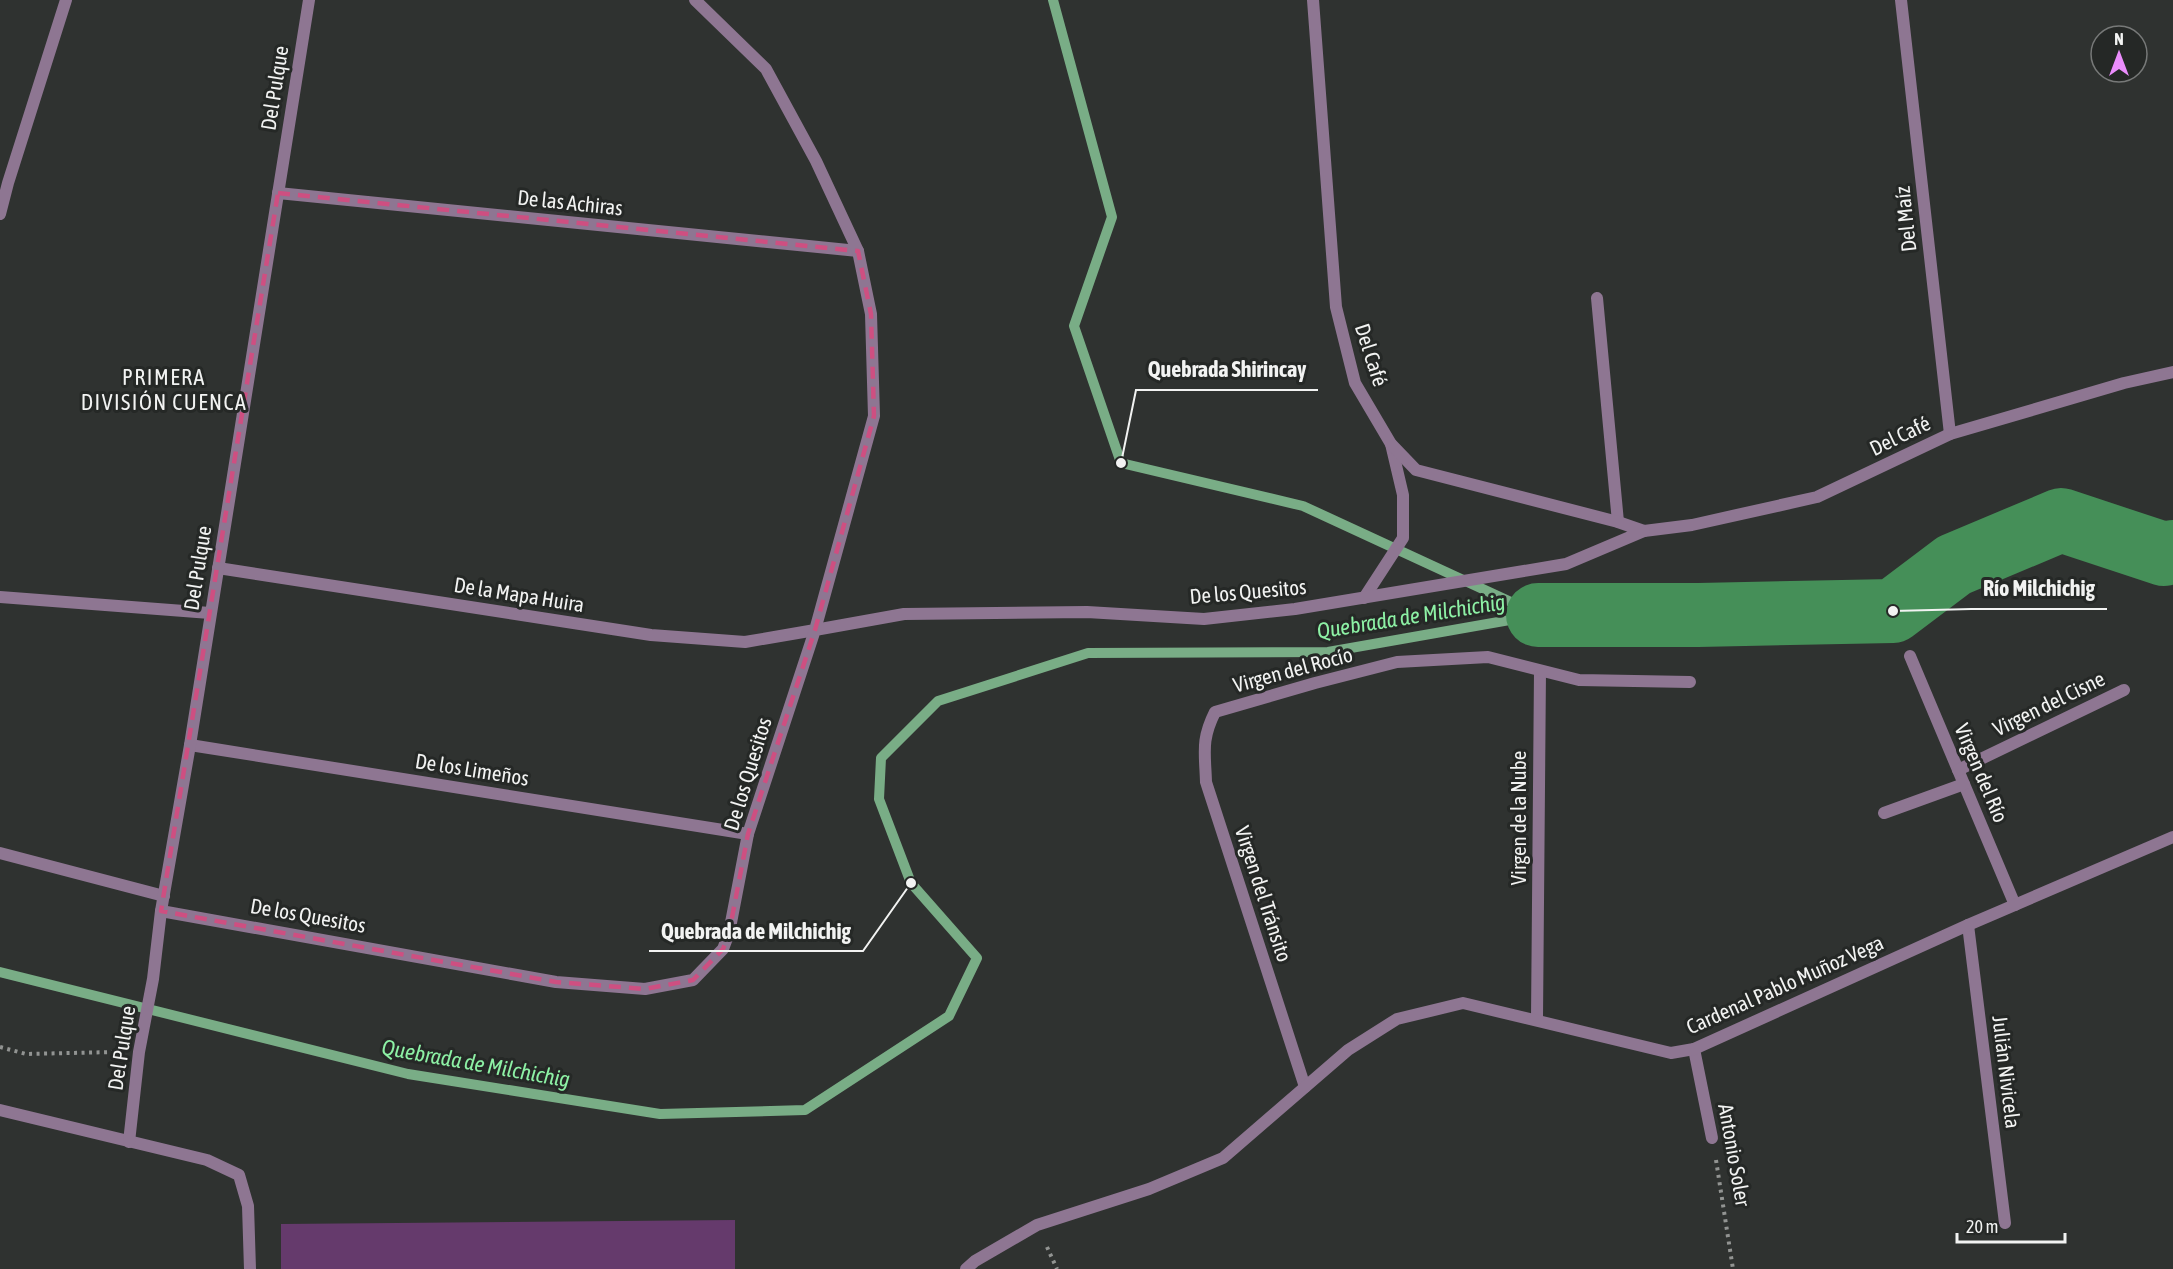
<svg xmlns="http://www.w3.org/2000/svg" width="2173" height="1269" viewBox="0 0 2173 1269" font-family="'Asap Condensed',sans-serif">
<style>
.green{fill:#653a6c}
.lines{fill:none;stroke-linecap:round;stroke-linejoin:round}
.stream{stroke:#79ad86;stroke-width:10}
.river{stroke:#458f58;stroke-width:64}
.path{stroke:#929492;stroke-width:4;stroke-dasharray:3 4.5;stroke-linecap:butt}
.service{stroke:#8e7692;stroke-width:12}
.pedestrian{stroke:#8e7692;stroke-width:12}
.minor{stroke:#8e7692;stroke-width:12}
.marked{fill:none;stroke:#ce4f81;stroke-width:4.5;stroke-dasharray:12 8;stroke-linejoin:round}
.labels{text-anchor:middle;stroke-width:6;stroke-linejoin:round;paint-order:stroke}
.street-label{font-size:21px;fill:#f2f3f2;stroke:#252826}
.neighbourhood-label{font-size:22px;letter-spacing:1.5px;fill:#f2f3f2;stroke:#252826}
.water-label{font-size:22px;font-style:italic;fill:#8df1a5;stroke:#252826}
.leader{fill:none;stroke:#f2f3f2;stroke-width:2}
.callout-dot{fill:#f2f3f2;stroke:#252826;stroke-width:2}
.callout-label{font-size:22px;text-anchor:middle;font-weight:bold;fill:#f2f3f2;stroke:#252826;stroke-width:6;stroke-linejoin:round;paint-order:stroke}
</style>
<rect width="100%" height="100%" fill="#2f3230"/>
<polygon class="green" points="735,1220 735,1269 281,1269 281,1224"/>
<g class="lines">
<g class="stream">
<polyline points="1053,0 1112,217 1074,326 1121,463 1303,506 1537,614"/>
<polyline points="0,972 408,1074 660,1114 805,1110 949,1016 977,958 911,883 879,799 881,758 938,701 1088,653 1328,652 1538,615"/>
</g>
<polyline class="river" points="1538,615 1698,615 1893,611 1954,565 2061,520 2164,554 2173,552"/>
<g class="path">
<polyline points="0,1047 26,1054 115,1052"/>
<polyline points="1716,1160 1733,1269"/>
<polyline points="1047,1247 1057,1269"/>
</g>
<polyline class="service" points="1597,298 1618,522"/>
<g class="pedestrian">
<polyline points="1910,656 2015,905"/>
<polyline points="1958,770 2124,690"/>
<polyline points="1884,813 1964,784"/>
<polyline points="1537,1019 1540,671"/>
</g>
<g class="minor">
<polyline points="1901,0 1950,434"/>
<polyline points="278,193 858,251"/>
<polyline points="0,214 8,183 66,0"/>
<polyline points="1644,531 1692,525 1817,497 1950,434 2124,383 2173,372"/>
<polyline points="218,568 651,635 745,642 815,630 874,416 871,314 858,251 816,161 766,69 695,0"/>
<polyline points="0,597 210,613"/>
<polyline points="1364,598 1403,538 1403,495 1391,444"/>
<polyline points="190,745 748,834"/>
<polyline points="0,853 164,896"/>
<polyline points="161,911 556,982 645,989 693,980 723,949 729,933 748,834 815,630 904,614 1087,612 1204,619 1295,609 1566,564 1644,531 1618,522 1416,470 1391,444 1355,383 1336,307 1313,0"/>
<polyline points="1968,925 2005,1223"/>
<polyline points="1694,1049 1712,1138"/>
<path d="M 1305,1087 L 1206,782 C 1205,752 1201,740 1215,712 L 1315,683 L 1397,662 L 1488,657 L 1579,680 L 1690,682"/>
<polyline points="0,1110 207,1160 239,1175 248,1206 250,1269"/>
<polyline points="129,1142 139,1052 153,979 161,911 190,745 309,0"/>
<polyline points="966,1269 975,1261 1037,1225 1149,1189 1223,1158 1348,1050 1397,1019 1463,1003 1671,1053 1694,1049 1968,925 2173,837"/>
</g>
</g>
<path class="marked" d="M 278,193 L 858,251 L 871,314 L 874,416 L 815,630 L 748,834 L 729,933 L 723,949 L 693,980 L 645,989 L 556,982 L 161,911 Z"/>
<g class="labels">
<g class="street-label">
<text transform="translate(275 88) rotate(-81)" y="7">Del Pulque</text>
<text transform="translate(570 203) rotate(6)" y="7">De las Achiras</text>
<text transform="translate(1906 219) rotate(-96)" y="7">Del Maíz</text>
<text transform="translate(1371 355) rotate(72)" y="7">Del Café</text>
<text transform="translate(1900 436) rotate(-26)" y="7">Del Café</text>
<text transform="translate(198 568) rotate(-81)" y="7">Del Pulque</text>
<text transform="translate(1248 592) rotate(-5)" y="7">De los Quesitos</text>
<text transform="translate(519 595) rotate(9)" y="7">De la Mapa Huira</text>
<text transform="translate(1293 670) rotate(-15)" y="7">Virgen del Rocío</text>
<text transform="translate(2049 704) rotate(-26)" y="7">Virgen del Cisne</text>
<text transform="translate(472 770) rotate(9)" y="7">De los Limeños</text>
<text transform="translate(1981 773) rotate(67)" y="7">Virgen del Río</text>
<text transform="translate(748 774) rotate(-73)" y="7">De los Quesitos</text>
<text transform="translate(1519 818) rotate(-90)" y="7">Virgen de la Nube</text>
<text transform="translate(1263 894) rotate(72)" y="7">Virgen del Tránsito</text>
<text transform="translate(308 916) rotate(10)" y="7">De los Quesitos</text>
<text transform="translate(1785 985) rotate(-24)" y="7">Cardenal Pablo Muñoz Vega</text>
<text transform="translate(122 1048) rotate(-81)" y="7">Del Pulque</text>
<text transform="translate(2006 1072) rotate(83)" y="7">Julián Nivicela</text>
<text transform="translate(1734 1155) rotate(80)" y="7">Antonio Soler</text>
</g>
<g class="neighbourhood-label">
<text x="164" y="385">PRIMERA<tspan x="164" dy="25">DIVISIÓN CUENCA</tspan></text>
</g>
<g class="water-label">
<text transform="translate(1411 616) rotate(-9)" y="8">Quebrada de Milchichig</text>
<text transform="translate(476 1063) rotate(10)" y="8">Quebrada de Milchichig</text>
</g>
</g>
<path class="leader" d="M1121 463L1136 390H1318M1893 611L1971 609H2107M911 883L863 951H649"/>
<g class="callout-dot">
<circle cx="1121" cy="463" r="6"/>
<circle cx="1893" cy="611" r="6"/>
<circle cx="911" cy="883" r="6"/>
</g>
<g class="callout-label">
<text x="1227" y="377">Quebrada Shirincay</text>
<text x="2039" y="596">Río Milchichig</text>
<text x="756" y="939">Quebrada de Milchichig</text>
</g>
<g transform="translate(2119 54)"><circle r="28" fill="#252826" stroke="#777978" stroke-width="1.5"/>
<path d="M0-4.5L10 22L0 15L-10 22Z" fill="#eb8dfc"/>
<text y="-9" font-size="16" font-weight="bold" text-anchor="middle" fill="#f2f3f2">N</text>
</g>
<path d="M1957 1233v9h108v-9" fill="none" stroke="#f2f3f2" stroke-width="3"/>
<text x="1966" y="1233" font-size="18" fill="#f2f3f2" stroke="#252826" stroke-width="4.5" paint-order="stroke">20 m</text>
</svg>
